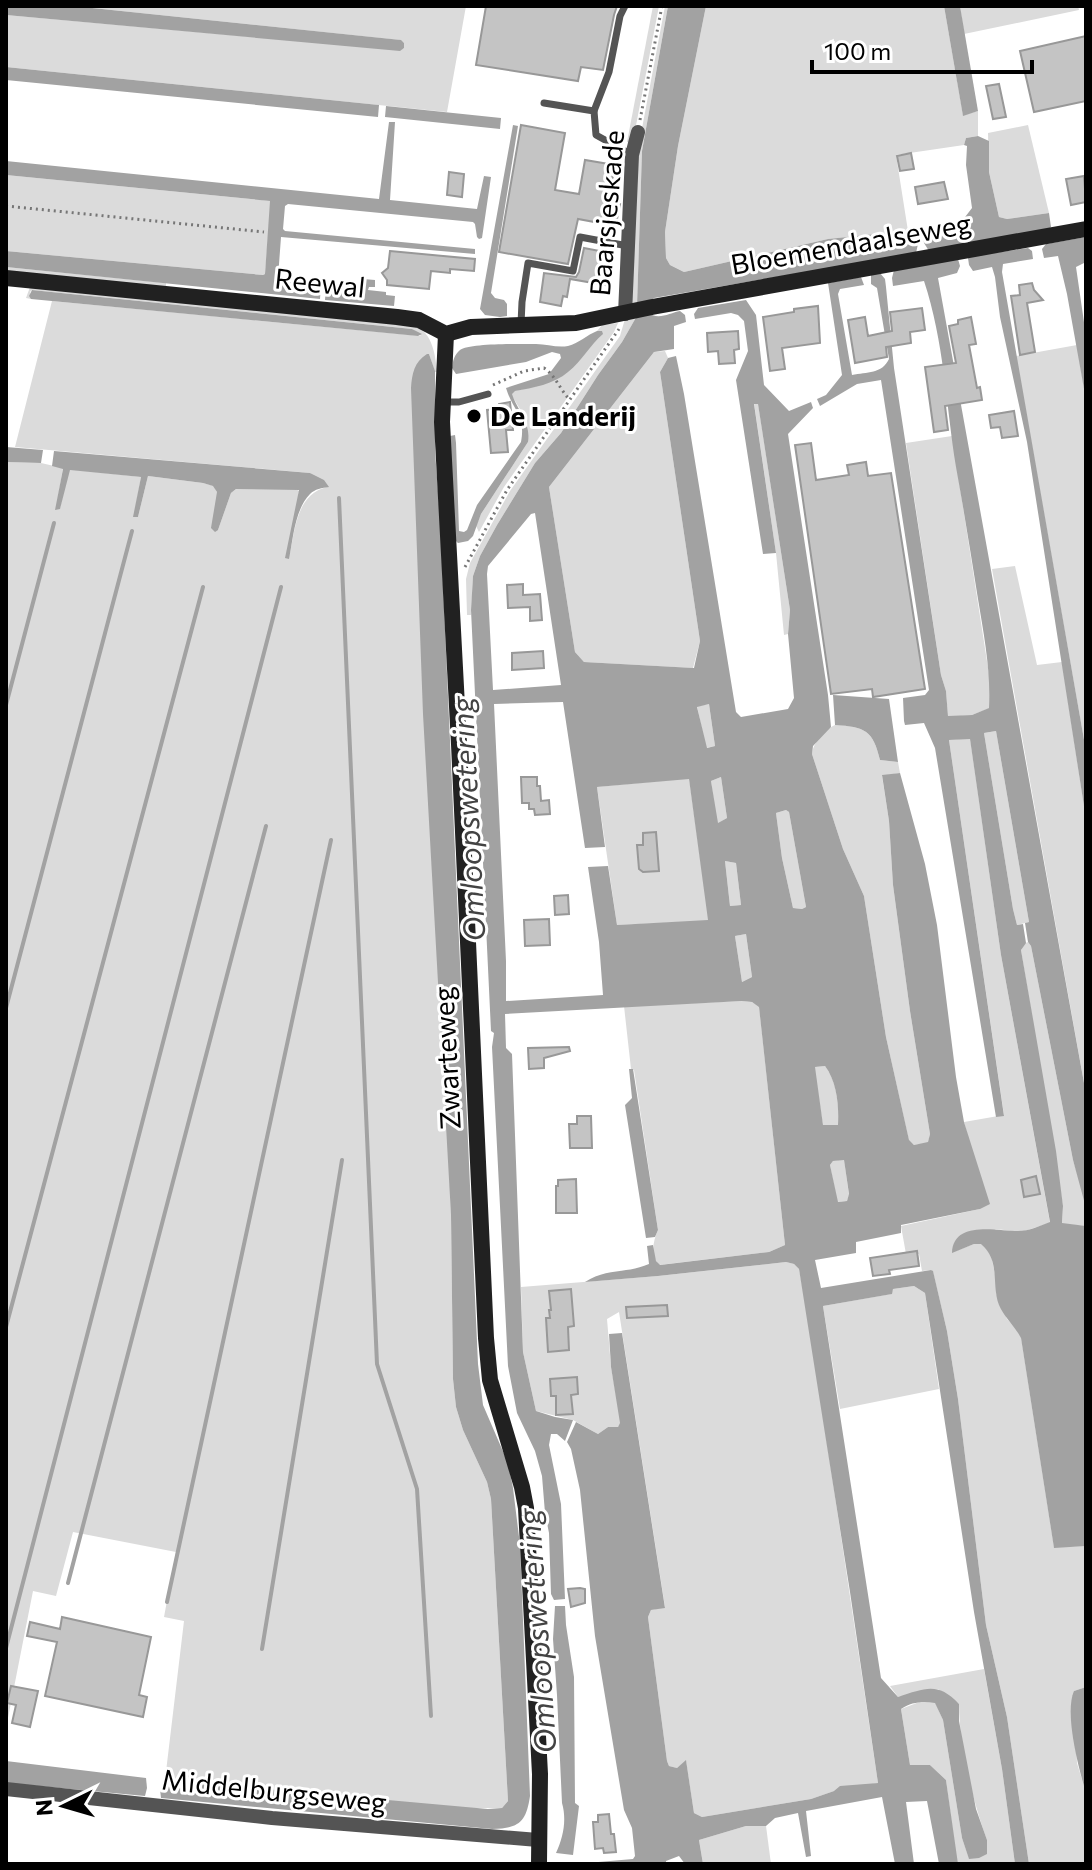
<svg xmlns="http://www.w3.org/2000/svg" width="1092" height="1870" viewBox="0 0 1092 1870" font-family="Commissioner,sans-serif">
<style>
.green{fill:#dbdbdb}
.water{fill:#a2a2a2;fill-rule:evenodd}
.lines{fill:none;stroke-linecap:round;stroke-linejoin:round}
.stream{stroke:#a2a2a2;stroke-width:4}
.building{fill:#c4c4c4;stroke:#989898;stroke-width:2}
.path{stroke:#767676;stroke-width:3;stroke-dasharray:2 4;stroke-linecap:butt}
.lane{stroke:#545454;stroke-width:7}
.street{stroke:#545454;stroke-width:14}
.secondary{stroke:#212121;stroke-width:16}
.poi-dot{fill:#000;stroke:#fff;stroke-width:3}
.labels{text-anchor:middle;stroke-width:6;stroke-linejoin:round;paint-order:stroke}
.street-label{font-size:28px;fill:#000;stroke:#fff}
.poi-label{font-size:28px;font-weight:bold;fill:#000;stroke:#fff;text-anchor:start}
.water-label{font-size:30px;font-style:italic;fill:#434343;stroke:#fff}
</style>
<rect width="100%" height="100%" fill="#fff"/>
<g class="green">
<polygon points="73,6 466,6 447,112 6,67 6,15 400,50 404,48 404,43 400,40"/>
<polygon points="653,6 659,6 633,141 630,143 627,142"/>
<polygon points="665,6 668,6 642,151 637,306 630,307 637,155"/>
<polygon points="706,6 944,6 963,115 978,111 978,136 966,138 964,145 896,155 908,231 828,239 684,272 670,265 666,258 665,232 678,146"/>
<polygon points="960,6 1078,6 1079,10 964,34"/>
<polygon points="1028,125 1049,213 1007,219 999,217 989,172 988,133"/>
<polygon points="6,175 271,201 265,274 263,275 6,251"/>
<polygon points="6,267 166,283 166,288 6,272"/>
<path d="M 30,287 L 394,323 C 401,324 414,325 420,329 C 433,336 436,359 437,372 L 435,372 L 429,354 L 451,1215 L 453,1379 L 456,1407 L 463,1430 L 487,1482 L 491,1499 L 508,1801 L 502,1808 L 461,1808 L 165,1780 L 184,1621 L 164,1617 L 176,1552 L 73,1532 L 56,1596 L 33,1591 L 6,1728 L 6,462 L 41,463 L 63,468 L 56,509 L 60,508 L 69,469 L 141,477 L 134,517 L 138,517 L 148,476 L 203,483 L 214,486 L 217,492 L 218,530 L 231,493 L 236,489 L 296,489 L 299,491 L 289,558 C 295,531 296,493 328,487 L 310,473 L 15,447 L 52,301 L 421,336 L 412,329 L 32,290 L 30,292 L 31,299 L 26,298 Z"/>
<polygon points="638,314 622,342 598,375 561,433 535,463 497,525 480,556 473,576 471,615 467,615 466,579 470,563 510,491 620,336 625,319"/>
<path d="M 618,323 L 614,332 L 504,487 L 479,532 L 476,526 L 481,514 L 528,442 L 527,421 L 511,394 L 514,391 C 567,381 570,370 601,331 L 597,331 L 602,325 Z"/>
<polygon points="1077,345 1086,400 1086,751 1016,356"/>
<polygon points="665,351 668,358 660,372 700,641 693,668 584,662 575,652 549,487 654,352"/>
<polygon points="754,403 758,403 790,610 788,634 784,635 776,553"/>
<polygon points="952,436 991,687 990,708 972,715 948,717 946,691 941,675 906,443"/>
<polygon points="1015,566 1037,665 1062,662 1086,819 1086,1094 992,569"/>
<polygon points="709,704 715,746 706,748 697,706"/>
<path d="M 835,725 C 865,727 873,730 880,760 L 898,762 L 900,773 L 882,776 L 889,821 L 893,885 L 910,1011 L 930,1134 L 928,1143 L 914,1145 L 909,1141 L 886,1037 L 864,896 L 843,849 L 812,754 C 813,743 824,730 835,725 Z"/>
<polygon points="996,731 1029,922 1017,925 1013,909 984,733"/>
<polygon points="970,738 1001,955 1050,1223 1021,1232 996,1229 953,1252 974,1244 981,1243 991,1255 997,1284 996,1293 1007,1319 1015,1326 1021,1337 1054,1547 1086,1546 1086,1687 1074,1691 1077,1763 1086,1793 1086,1864 1029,1864 1007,1717 986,1625 958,1399 947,1331 933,1272 931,1270 922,1271 919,1254 906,1254 901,1226 980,1209 972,1152 964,1122 1004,1115 949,740"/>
<polygon points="721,777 727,818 717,824 711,781"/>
<polygon points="689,778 709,921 617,925 597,787"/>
<polygon points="786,810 789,812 806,907 802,909 793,908 782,858 776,813"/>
<polygon points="725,861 736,863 741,905 730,906"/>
<polygon points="746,934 752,977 742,982 735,936"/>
<polygon points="1028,942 1031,946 1073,1160 1085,1199 1086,1226 1062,1224 1063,1206 1021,950 1023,944"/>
<path d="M 743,1001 L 752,1002 L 759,1006 L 785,1245 L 769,1252 L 659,1265 C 650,1256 653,1241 658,1230 L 634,1070 L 631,1069 L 624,1006 Z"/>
<path d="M 825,1066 C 838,1083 838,1104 839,1125 L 823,1126 L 814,1067 Z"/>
<polygon points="844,1159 849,1195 847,1201 837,1202 830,1165 833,1161"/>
<polygon points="786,1262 794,1264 799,1269 809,1323 878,1783 834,1791 811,1799 702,1817 694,1813 686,1761 677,1768 669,1766 667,1761 648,1617 651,1610 665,1607 619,1312 607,1319 611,1367 621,1423 618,1427 608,1427 598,1434 573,1420 536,1411 523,1352 521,1287 658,1276"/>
<polygon points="914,1286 925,1293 939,1389 840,1409 823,1306 891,1294 893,1289"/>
<path d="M 984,1669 L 1002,1769 L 1015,1864 L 957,1863 L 946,1780 L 930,1765 L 910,1765 L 901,1709 L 922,1701 L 935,1702 L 943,1720 L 962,1838 L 969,1858 L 987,1840 C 973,1802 959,1745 959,1704 L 938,1689 L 898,1697 L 890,1686 Z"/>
<polygon points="746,1826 766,1826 771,1864 703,1864 699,1840"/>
</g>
<g class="water">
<polygon points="6,6 73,6 401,40 404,43 404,48 400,51 6,15"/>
<polygon points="668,6 706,6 678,146 665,232 666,258 670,265 684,272 828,239 915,230 918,244 916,253 654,298 645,304 637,306 642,151"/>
<polygon points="944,6 960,6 978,111 963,116"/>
<polygon points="6,67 379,105 378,117 6,80"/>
<polygon points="386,106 501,118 500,129 385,117"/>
<polygon points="389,122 395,122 390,200 477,209 484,176 491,177 482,238 479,239 477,237 475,224 473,222 288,204 285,206 283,229 285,231 475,249 475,254 281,237 278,278 280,281 321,285 320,299 6,267 6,251 263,275 265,274 270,201 6,175 6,161 379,199"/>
<polygon points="513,125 518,126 491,293 495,298 504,300 507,304 507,316 500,317 485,315 480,309"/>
<polygon points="978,136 989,141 989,172 999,217 1007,219 1049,213 1051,227 1049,229 929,251 924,243 922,229 962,221 972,208 966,165 967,146 964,145 966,138"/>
<polygon points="1086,237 1086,262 1076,267 1086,336 1086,400 1067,294 1058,256 1044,258 1042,249 1046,244"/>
<polygon points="1028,248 1032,251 1033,259 1003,264 1002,272 1086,751 1086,819 1027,442 1000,317 995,277 992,267 973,271 969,265 968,258 973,256"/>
<path d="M 958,259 L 960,266 L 957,273 L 938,278 L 1086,1094 L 1086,1208 L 1073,1160 L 1031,946 L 1028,942 L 1025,923 L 1029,922 L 996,731 L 984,733 L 1013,909 L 1017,925 L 1023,924 L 1026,943 L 1021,950 L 1056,1151 L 1063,1206 L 1062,1223 L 1086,1226 L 1086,1546 L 1054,1548 L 1021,1338 C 1014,1325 1004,1317 999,1305 C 991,1284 1001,1261 981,1244 L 974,1244 L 952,1253 C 953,1220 997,1231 1018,1231 C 1029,1231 1040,1226 1050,1222 L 1001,955 L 970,739 L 949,740 L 1004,1116 L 996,1117 L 935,748 L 924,723 L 905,725 L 904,721 L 903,698 L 925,695 L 929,690 L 881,380 L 857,384 L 820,406 L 817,399 L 826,395 L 842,375 L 828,283 L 861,277 L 864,285 L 840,289 L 838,294 L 852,375 C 867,372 882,374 889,359 L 877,288 L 871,284 L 871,275 L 880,273 L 885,279 L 886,287 L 894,368 L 941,675 L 946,691 L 948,716 L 972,715 L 989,708 C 991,672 984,635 978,599 C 971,555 964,511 956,467 C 946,405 944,341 924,281 L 893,286 L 892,278 L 894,270 Z"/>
<polygon points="363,279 375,280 375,287 369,287 368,290 386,292 386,295 395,296 394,306 325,300 326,285 362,290"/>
<polygon points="32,290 412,329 422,334 418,336 31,299 29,296"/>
<path d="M 746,300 L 756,315 L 764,385 L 789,411 L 811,402 L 813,408 L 788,434 L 828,695 L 831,727 L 813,746 L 812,754 L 843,849 L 864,896 L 886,1037 L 909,1140 L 914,1145 L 928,1142 L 930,1134 L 910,1011 L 893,885 L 889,821 L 882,775 L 900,773 L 925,864 L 937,925 L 956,1077 L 964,1122 L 990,1204 L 980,1209 L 901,1225 L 901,1233 L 856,1242 L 856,1253 L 815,1260 L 821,1288 L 931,1270 L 933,1271 L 947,1331 L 958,1399 L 986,1625 L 1007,1717 L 1029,1864 L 1015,1864 L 1002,1769 L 974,1612 L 925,1293 L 914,1286 L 893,1289 L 892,1294 L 823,1306 L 881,1678 L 898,1697 C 926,1688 938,1682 959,1704 L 959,1721 L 976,1809 L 987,1840 L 987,1854 L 979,1858 L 969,1859 L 962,1838 L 943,1720 L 935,1703 C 922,1701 912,1702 901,1709 L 910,1765 L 930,1765 L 946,1780 L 958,1864 L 939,1864 L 927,1801 L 906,1802 L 914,1864 L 895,1864 L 882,1797 L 806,1811 L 811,1856 L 806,1857 L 798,1813 L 775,1818 L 766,1826 L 746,1826 L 699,1840 L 703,1864 L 685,1864 L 679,1856 L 666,1861 L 666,1864 L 575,1864 L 633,1859 L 635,1856 L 632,1828 L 624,1810 L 595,1636 L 580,1490 L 571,1449 L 567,1442 L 576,1422 L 598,1434 L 608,1427 L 618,1427 L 620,1423 L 611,1367 L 609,1334 L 622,1333 L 665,1608 L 651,1610 L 648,1617 L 667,1761 L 669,1766 L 677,1768 L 686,1760 L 694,1813 L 702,1817 L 811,1799 L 834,1791 L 840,1786 L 878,1783 L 850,1592 L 799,1269 L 794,1264 L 786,1262 L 658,1276 L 585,1282 C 606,1268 626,1274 649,1264 L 647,1246 L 653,1245 L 656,1261 L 660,1265 L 769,1252 L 785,1245 L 759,1007 L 752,1002 L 742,1001 L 505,1014 L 506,1048 L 512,1054 L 523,1352 L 536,1411 L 555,1417 L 573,1420 L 565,1441 L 557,1434 L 551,1434 L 549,1445 L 561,1504 L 565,1599 L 554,1600 L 551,1594 L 549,1533 L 545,1513 L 542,1476 L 535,1451 L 517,1413 L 508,1366 L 492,1047 L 494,1033 L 491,1031 L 471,610 L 473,576 L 480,556 L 497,525 L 535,463 L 561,433 L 598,375 L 622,342 L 638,314 L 648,312 C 657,321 670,313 680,311 L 685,315 L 686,322 L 674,326 L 674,349 L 654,352 L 549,487 L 575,652 L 584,662 L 694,668 L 700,641 L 660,372 L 668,358 L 676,356 L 684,394 L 736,712 L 741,717 L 788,709 L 794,698 L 788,634 L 790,610 L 758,404 L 754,404 L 776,553 L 763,554 L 736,380 L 748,351 L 744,321 L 738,315 L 731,313 L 695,319 L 694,314 L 698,308 ZM 535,513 L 561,685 L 493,690 L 487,574 L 488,566 L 531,514 ZM 563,702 L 585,848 L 605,847 L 597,787 L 689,779 L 708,920 L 617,925 L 608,866 L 588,867 L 599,942 L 603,995 L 506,1001 L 506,961 L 494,704 ZM 709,704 L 715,746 L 707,748 L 697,707 ZM 721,777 L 727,818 L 718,823 L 711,781 ZM 786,810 L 789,812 L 806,907 L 802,909 L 793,908 L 782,858 L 776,813 ZM 725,861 L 736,863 L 741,905 L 730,906 ZM 746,934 L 752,977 L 742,982 L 735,936 ZM 825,1066 C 837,1082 839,1105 838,1125 L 823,1125 L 815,1067 ZM 844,1160 L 849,1194 L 847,1201 L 838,1202 L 830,1165 L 833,1161 Z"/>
<path d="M 597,331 L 602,331 L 603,334 C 590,345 582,361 568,372 C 554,384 533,388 515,391 L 512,394 C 518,412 531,421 528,442 L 481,514 L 473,536 L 468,541 L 458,543 L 455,540 L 450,436 L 455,435 L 456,443 L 459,531 L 464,532 L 467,530 L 477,505 L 521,442 C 526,415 513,411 506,388 L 549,374 L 561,358 L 560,354 L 552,352 L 526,362 L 456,374 L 452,368 C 453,361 454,355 460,350 C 469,343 522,344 536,344 C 547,344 557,348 568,346 C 579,343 587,335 597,331 Z"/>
<path d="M 427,354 L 429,354 L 435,371 L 435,451 L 440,518 L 478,1364 L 483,1405 L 508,1463 L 513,1488 L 520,1545 L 530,1796 C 526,1823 519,1828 492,1829 L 161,1798 L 160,1789 L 165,1780 L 488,1809 L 502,1808 L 508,1801 L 491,1499 L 487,1482 L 463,1430 L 456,1407 L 453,1379 L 451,1215 L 423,714 L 411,388 C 412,374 414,362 427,354 Z"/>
<polygon points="6,447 43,450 41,463 6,462"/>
<path d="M 54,451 L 310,473 L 324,480 L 329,487 C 322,488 315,489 310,494 C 295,509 293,539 289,559 L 285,558 L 299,490 L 236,489 L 231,493 L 218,530 L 215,532 L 211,528 L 217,492 L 213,486 L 203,483 L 148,476 L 138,517 L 133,517 L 141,477 L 70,470 L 60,509 L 55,510 L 63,469 L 52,466 Z"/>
<path d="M 833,695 L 889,699 L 898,762 L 880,760 C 873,730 865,727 835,725 Z"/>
<polygon points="629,1069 633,1069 658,1230 655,1237 646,1238 625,1105 632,1098"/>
<path d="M 565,1606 L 566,1625 L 574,1677 L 575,1803 L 579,1806 L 573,1855 L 556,1853 C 563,1838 567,1820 562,1803 L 557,1695 L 553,1639 L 555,1606 Z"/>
<path d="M 1086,1687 L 1086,1793 C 1079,1770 1064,1713 1074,1691 Z"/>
<polygon points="6,1761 146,1778 147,1788 145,1796 6,1783"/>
</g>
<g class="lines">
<g class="stream">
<polyline points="339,498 377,1364 417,1489 431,1716"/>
<polyline points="6,705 54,523"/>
<polyline points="6,1008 132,531"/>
<polyline points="6,1327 203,587"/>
<polyline points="68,1583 266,826"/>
<polyline points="167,1602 331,840"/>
<polyline points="6,1648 281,587"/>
<polyline points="262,1649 342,1160"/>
</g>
</g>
<g class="building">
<polygon points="486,6 617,6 614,15 603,70 581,67 578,81 476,65"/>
<polygon points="1086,36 1086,101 1034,112 1020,51"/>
<polygon points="999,84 1006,117 993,119 986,86"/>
<polygon points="521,125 565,133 555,190 579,194 585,160 615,165 608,202 620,204 617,219 606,217 605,224 578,219 568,264 499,252"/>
<polygon points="911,153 914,169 900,171 897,156"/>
<polygon points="449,172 464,174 462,197 447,195"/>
<polygon points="1084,176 1086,202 1071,205 1066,179"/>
<polygon points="944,182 948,199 918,204 915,187"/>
<polygon points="584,248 610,253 605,285 570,279 567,297 563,296 561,306 540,302 544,273 576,277 579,272"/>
<polygon points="390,251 475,259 474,271 450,269 450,273 431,271 429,289 387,285 387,280 382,273 388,268"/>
<polygon points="1032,283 1034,290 1043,300 1027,303 1035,352 1020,355 1011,296 1020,295 1019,285"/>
<polygon points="818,306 820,343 782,348 785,369 770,371 763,317 794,312 794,309"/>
<polygon points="922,308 925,330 910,332 911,343 886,347 887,357 855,363 848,320 865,317 868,336 892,331 890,312"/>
<polygon points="971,317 976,344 969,345 977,388 980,387 982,400 945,406 948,430 934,432 925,367 956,363 949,326 958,324 958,320"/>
<polygon points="738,331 739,349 734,350 735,363 719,364 718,351 708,352 707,333"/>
<polygon points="510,402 513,430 506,430 508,452 491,453 487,410 499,409 499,404"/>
<polygon points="1014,411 1018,436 1002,438 1000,427 991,428 989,415"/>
<polygon points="811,443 816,480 849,475 847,465 866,462 868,476 891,473 925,689 873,697 872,689 831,694 795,445"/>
<polygon points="523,584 523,595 540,594 542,620 530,621 530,607 508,608 507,585"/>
<polygon points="543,651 544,668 512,670 512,653"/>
<polygon points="521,777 537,777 537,786 540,786 541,801 549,800 550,814 535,815 534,809 529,809 529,803 522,803"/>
<polygon points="656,832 659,871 643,872 639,869 637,845 643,845 643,833"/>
<polygon points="568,895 569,914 555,915 554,896"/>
<polygon points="549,919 550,945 525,946 524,920"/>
<polygon points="569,1047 570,1051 544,1058 544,1068 529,1069 528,1048"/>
<polygon points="577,1116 591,1116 592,1148 570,1148 569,1124 577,1124"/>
<polygon points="1036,1176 1040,1194 1024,1197 1021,1180"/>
<polygon points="576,1179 577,1213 556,1213 556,1186 558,1186 558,1180"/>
<polygon points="917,1251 919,1266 889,1270 890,1274 873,1276 870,1258"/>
<polygon points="571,1289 574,1326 568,1327 569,1350 548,1352 546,1318 550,1318 549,1310 551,1310 549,1291"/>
<polygon points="667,1305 668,1316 627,1318 626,1307"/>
<polygon points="577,1377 578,1394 571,1395 573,1414 556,1415 556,1396 551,1396 550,1379"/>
<polygon points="580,1588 585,1589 585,1603 571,1607 568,1589"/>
<polygon points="62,1617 151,1637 139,1695 147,1697 143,1717 45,1696 57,1642 27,1636 30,1622 60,1629"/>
<polygon points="11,1686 38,1691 30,1727 12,1723 16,1705 7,1703"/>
<polygon points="609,1814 611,1834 614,1834 616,1852 604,1853 603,1848 595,1849 593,1822 598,1822 598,1815"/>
</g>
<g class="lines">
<g class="path">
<polyline points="640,120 662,6"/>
<polyline points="6,206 264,232"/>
<path d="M 493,385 L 524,371 L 544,368 C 556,376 560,390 570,400"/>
<polyline points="465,567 507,490 619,329"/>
</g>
<g class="lane">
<polyline points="544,103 594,111 596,135 632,155"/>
<polyline points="594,111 609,72 620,16 625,6"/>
<polyline points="521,324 522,302 528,263 573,271 580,237 628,246"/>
<polyline points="445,402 459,402 488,394"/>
</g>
<g class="street">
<polyline points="625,314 632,155 638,132"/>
<polyline points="6,1789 272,1818 538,1840"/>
</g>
<g class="secondary">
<polyline points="6,278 397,317 419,320 446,334 471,327 576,323 652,307 1086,229"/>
<polyline points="446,334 442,422 459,744 486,1338 490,1380 522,1487 526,1508 540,1774 539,1864"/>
</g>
</g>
<circle class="poi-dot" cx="474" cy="416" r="8"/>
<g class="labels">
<g class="street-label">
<text transform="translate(607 213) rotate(-85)" y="10">Baarsjeskade</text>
<text transform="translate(851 244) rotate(-10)" y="10">Bloemendaalseweg</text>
<text transform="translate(320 283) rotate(6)" y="10">Reewal</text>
<text transform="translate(447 1058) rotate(-93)" y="10">Zwarteweg</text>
<text transform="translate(274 1791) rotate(6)" y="10">Middelburgseweg</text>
</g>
<g class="poi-label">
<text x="490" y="426">De Landerij</text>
</g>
<g class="water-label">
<text transform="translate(469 819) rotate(-93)" y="10">Omloopswetering</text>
<text transform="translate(538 1631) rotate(-94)" y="10">Omloopswetering</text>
</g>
</g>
<rect width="1092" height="1870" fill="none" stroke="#000000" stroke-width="16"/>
<g transform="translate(64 1806) rotate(265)" stroke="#ffffff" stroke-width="6" paint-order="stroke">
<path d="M0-6L14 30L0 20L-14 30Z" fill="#000000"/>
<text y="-12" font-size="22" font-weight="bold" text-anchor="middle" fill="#000000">N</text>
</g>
<path d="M812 60v12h220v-12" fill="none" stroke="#000000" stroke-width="4"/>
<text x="824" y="60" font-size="24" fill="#000000" stroke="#ffffff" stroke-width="6" paint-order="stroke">100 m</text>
</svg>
